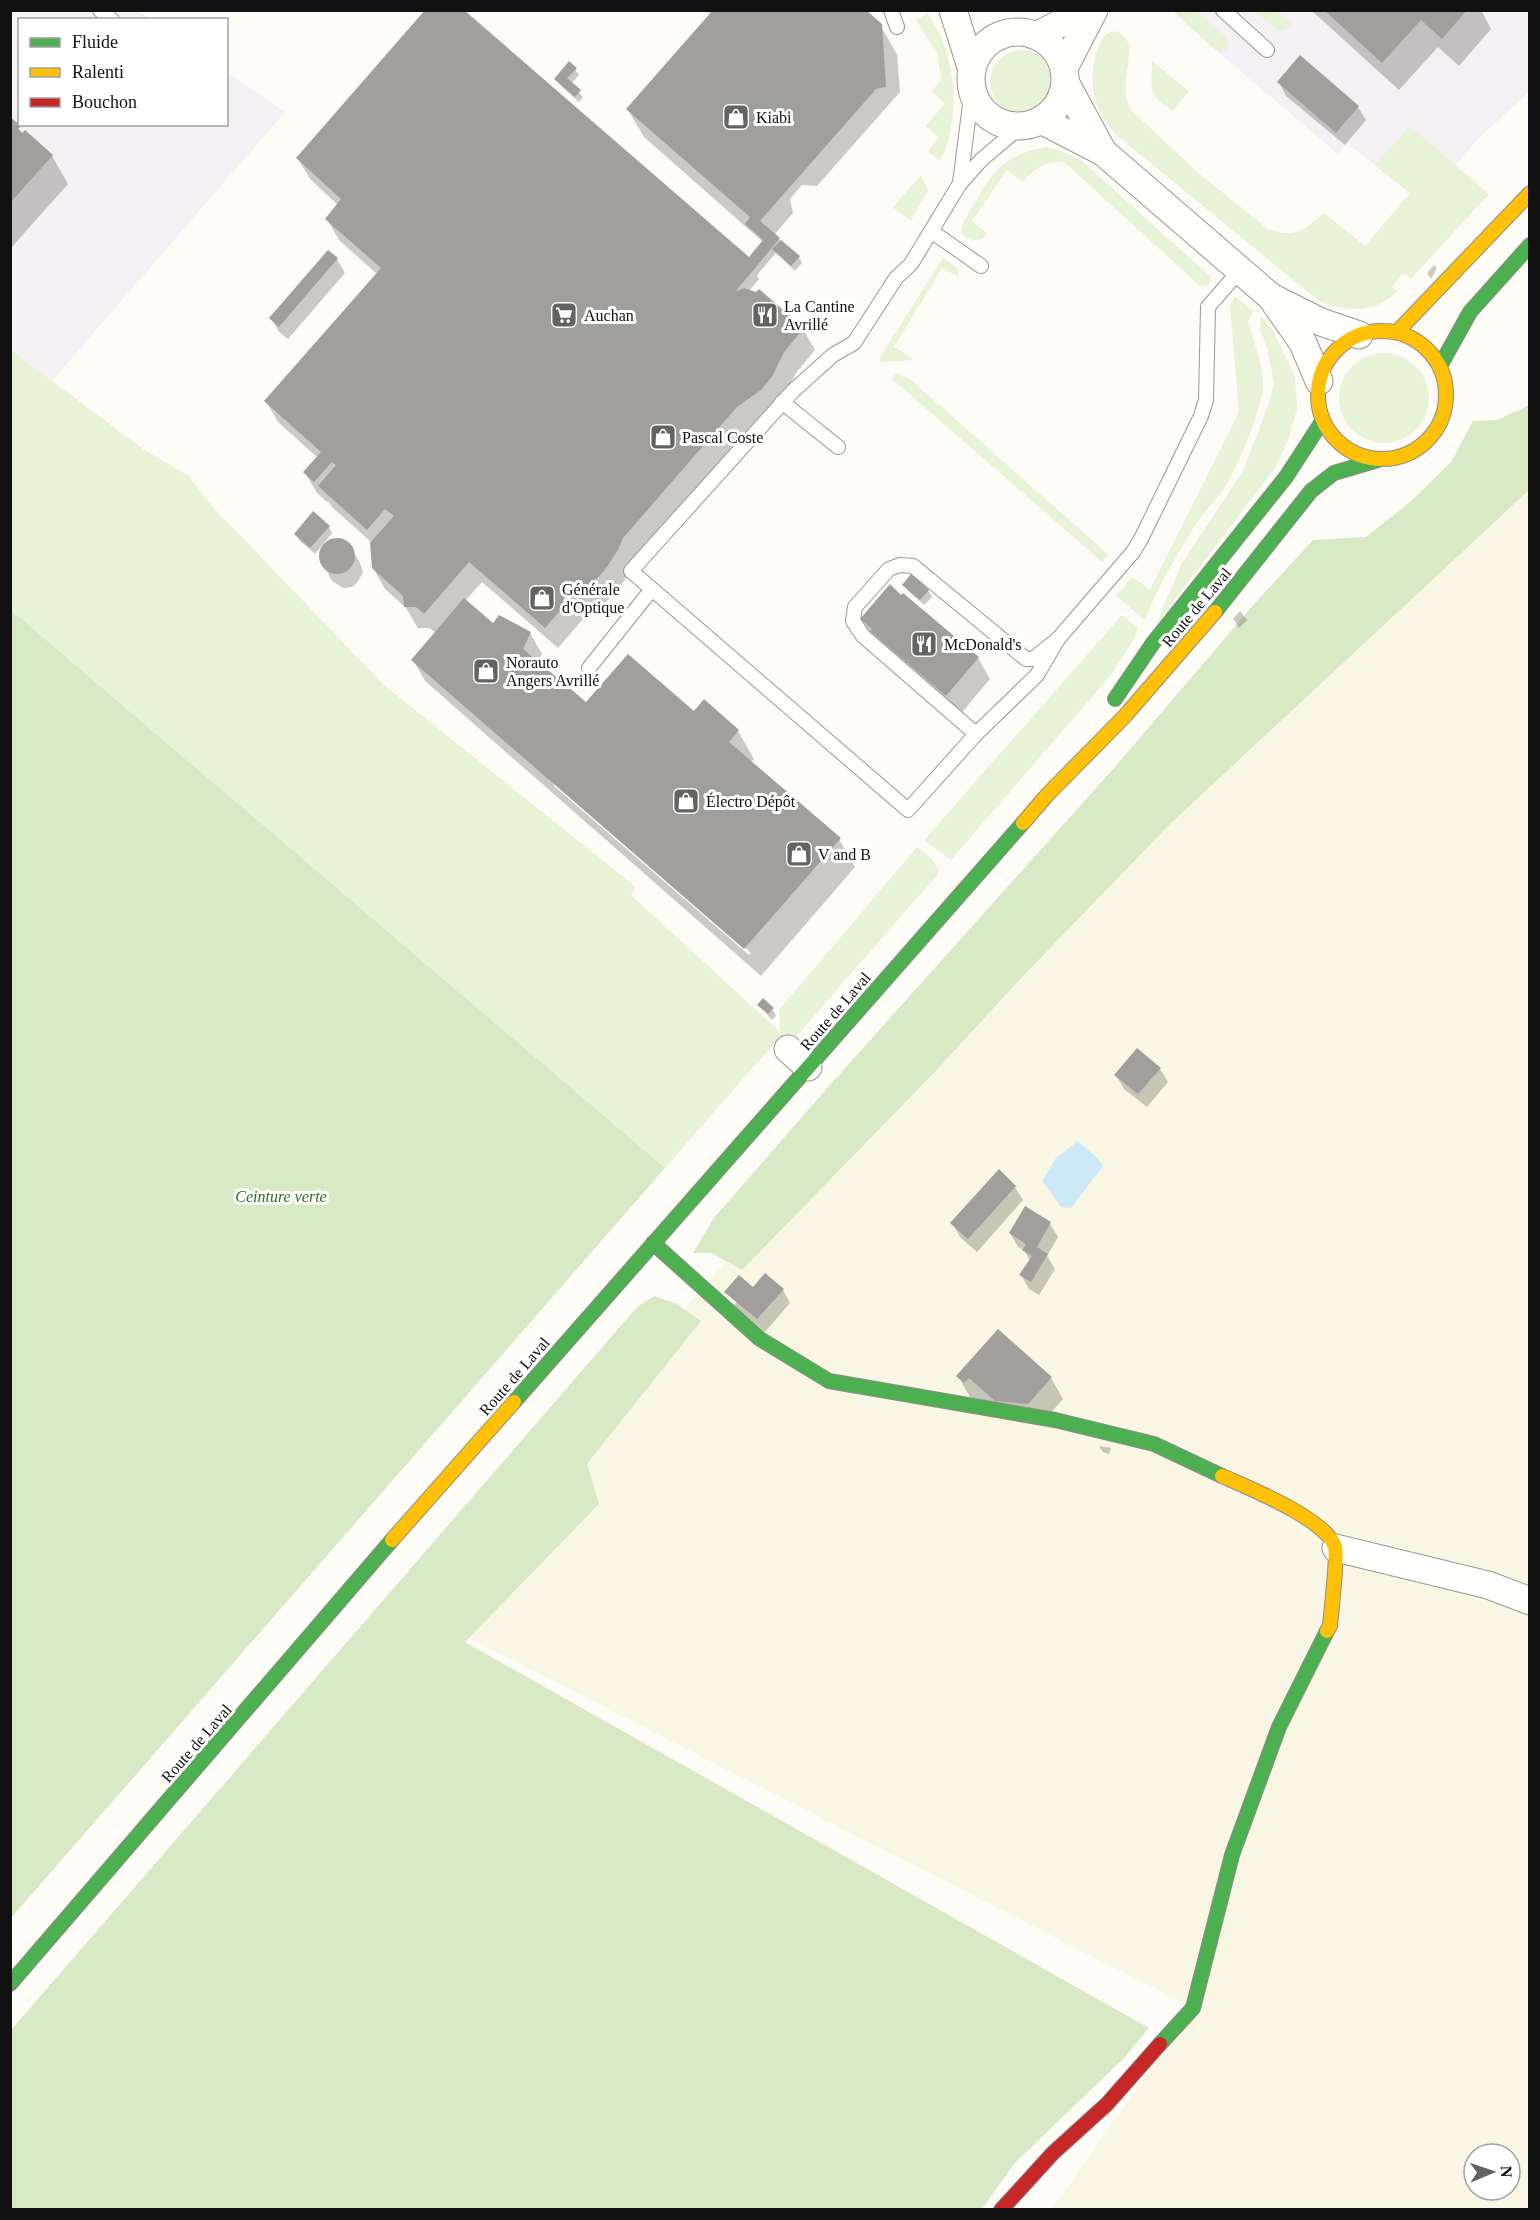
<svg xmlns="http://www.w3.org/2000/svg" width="1540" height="2220" viewBox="0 0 1540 2220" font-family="Georgia,serif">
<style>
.industrial{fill:#f5f0f3}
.farmland{fill:#f9f7e4;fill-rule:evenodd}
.green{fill:#e7f3d7}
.forest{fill:#d8eac5}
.water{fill:#cde8f7}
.shadow{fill:#0003;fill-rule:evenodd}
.building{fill:#a19f9c}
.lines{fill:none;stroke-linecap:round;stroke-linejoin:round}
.lane-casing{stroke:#979795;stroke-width:16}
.street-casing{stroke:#979795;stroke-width:29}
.fast-casing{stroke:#8e8d8b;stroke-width:16}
.slow-casing{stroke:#8e8d8b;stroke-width:16}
.jam-casing{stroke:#8e8d8b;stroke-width:16}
.lane{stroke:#fffffe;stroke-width:14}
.street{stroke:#fffffe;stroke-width:27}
.fast{stroke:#4caf50;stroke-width:14}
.slow{stroke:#ffc107;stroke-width:14}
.jam{stroke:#c62828;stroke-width:14}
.labels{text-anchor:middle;stroke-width:6;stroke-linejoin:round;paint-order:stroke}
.poi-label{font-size:16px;fill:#111;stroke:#fff;text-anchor:start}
.street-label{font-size:16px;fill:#111;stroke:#fff}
.park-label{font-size:16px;font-style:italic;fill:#2f6b1f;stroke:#fff}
</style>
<rect width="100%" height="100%" fill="#fdfcf7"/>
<g class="industrial">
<polygon points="11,11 138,11 151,19 20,20 20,124 226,124 227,72 285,112 52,381 11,350"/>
<polygon points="1173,11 1529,11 1529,92 1479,138 1423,204 1347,143 1338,154 1212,47"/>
</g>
<path class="farmland" d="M 1529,414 L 1529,2209 L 1052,2209 L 1193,2008 L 446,1626 L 642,1353 L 703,1289 L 773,1204 ZM 1474,2154 L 1510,2154 L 1510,2190 L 1474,2190 Z"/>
<g class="green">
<polygon points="1173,11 1196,11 1226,37 1228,41 1227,49 1221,52 1212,47"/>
<polygon points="1255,11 1276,11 1292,24 1284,30 1277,30"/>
<path d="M 928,13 C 933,23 940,32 943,42 C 957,77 958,128 940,161 L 928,151 L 939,137 L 925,126 L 945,104 L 932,91 L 941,80 L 937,53 L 916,20 Z"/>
<path d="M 1117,31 L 1125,37 L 1129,44 C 1131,65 1119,91 1131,110 L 1202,176 L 1268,229 L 1282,233 L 1292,233 L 1303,230 L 1324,213 L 1365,246 L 1410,193 L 1375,165 L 1410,126 L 1489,194 L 1411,279 L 1403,273 L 1392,287 L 1398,291 C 1375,314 1348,312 1319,301 L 1115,134 C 1094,111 1086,79 1098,49 C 1102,38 1104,32 1117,31 Z"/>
<circle cx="1022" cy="82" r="32"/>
<path d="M 1152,61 L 1189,91 L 1173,111 C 1147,95 1152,89 1152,61 Z"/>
<path d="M 1047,147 L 1058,150 L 1081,160 L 1211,277 L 1209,285 L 1201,287 L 1065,163 C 1046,159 1035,169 1023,182 L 1007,170 L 972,221 L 987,233 C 981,244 969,242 961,233 L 963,223 C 988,182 995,155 1047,147 Z"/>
<polygon points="921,175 928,190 911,220 892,208"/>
<polygon points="943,258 958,268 959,277 942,268 894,347 912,357 912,360 879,362 882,354"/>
<path d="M 1235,296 L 1253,311 L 1248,322 C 1254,341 1261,360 1263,380 C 1265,405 1238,465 1225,487 C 1216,501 1203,512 1194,527 C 1176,556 1157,588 1145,620 L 1116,596 L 1132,577 L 1150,589 L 1239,412 L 1230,306 Z"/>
<polygon points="1261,316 1273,331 1295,376 1297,409 1289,438 1275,468 1155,626 1182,563 1244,469 1270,400 1274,383 1267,348 1260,330"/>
<polygon points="11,350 143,449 189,476 211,505 384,685 636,887 631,895 779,1031 780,1035 779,1010 917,847 932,859 939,870 937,875 788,1046 779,1038 665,1168 11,610"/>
<circle cx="1384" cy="398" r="45"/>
<polygon points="896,373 910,379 1109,555 1102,562 892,379"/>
<polygon points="1122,615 1138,628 1134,639 1111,675 951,860 924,840"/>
</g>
<g class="forest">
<polygon points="1529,405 1529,490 1170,824 1025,974 931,1076 742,1270 711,1253 693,1253 713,1219 829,1086 1114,768 1255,603 1313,540 1366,537 1410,502 1451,462 1473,421 1497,420"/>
<polygon points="11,610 665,1168 11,1918"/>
<polygon points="654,1296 675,1303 701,1321 587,1464 599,1504 465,1642 1149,2028 1123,2059 1014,2164 982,2209 11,2210 11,2030 637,1307"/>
</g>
<polygon class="water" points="1078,1141 1097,1158 1103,1166 1071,1208 1061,1207 1042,1181 1056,1158"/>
<g class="shadow">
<path d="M 706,10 L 864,10 L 880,25 L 897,54 L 900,92 L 817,186 L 802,185 L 790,199 L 793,213 L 774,235 L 799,257 L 802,263 L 795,271 L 776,253 L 757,275 L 759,279 L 749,291 L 803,329 L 815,350 L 796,373 L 784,396 L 772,411 L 749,428 L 635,559 L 630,572 L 616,592 L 607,601 L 588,613 L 558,648 L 482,582 L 465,601 L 493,625 L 499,617 L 530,633 L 542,654 L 538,664 L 586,704 L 694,713 L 738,731 L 754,759 L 751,762 L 839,839 L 855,867 L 761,976 L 425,681 L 413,660 L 436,633 L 429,628 L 418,628 L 406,608 L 385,589 L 373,568 L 371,542 L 332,507 L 328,501 L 327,502 L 317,493 L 305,473 L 318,458 L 278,422 L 266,401 L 377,274 L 339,240 L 327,219 L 338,205 L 310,179 L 298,159 L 749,259 L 763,242 L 644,137 L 628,110 L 711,15 ZM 554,782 L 751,953 L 749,955 L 554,786 Z"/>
<polygon points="1311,10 1481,10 1491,29 1459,66 1438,47 1399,90"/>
<polygon points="575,69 579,75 571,84 583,97 579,102 560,85 556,79"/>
<polygon points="1279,82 1358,107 1366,120 1345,145 1286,96"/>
<polygon points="10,119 23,134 52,156 68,184 10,249"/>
<polygon points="328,252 337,259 345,273 288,339 279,332 271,318"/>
<polygon points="1434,265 1437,268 1431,279 1427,273"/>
<polygon points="329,527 332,533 315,554 299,540 296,534"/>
<polygon points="339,540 348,543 360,563 363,572 357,583 352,587 343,588 332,581 324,566 321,554 327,543"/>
<polygon points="904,585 928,590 932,597 924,605 908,591"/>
<polygon points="1240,611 1247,620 1239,628 1233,619"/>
<polygon points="862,620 978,658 990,679 959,716 874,640"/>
<polygon points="759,1005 772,1009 776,1016 772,1020"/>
<polygon points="1160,1069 1168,1082 1147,1107 1124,1089 1116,1075"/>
<polygon points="1015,1187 1023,1200 977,1252 960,1237 952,1223"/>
<polygon points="1026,1208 1050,1224 1058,1237 1047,1256 1055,1269 1039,1295 1029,1289 1021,1275 1030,1261 1024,1250 1018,1247 1010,1233"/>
<polygon points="753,1289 783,1290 790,1303 765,1332 734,1305"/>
<polygon points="958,1376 1051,1378 1063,1399 1040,1425 970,1397"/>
<polygon points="1099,1446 1111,1448 1109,1454 1103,1452"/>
</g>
<g class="building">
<polygon points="425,10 464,10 749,257 763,240 745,224 750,217 626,109 713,10 866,10 882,24 886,87 876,89 760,221 780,238 735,292 744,288 756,292 759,289 804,328 784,352 773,375 761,390 737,407 623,538 618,550 604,571 595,580 576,592 545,628 469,562 424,614 416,607 404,607 403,596 372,568 370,543 394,516 385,509 367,530 318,486 336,465 332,462 314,482 303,472 321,452 264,401 381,268 325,219 341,199 296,158"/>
<polygon points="1324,10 1467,10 1442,39 1421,20 1382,63"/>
<polygon points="1300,55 1359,106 1336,133 1277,82"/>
<polygon points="569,61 577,68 567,78 581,90 575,97 554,79"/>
<polygon points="10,117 21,126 18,129 22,133 25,130 53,155 10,203"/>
<polygon points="781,240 800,256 791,266 772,249"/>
<polygon points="328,250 338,258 279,327 269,318"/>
<polygon points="313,511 330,526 310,548 294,534"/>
<circle cx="337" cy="556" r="18"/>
<polygon points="911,574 929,590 920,600 902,585"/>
<polygon points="890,584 901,595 903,593 979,657 946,696 870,631 872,629 860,619"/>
<polygon points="464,598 493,623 499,615 531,632 523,649 586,702 628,654 694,711 704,699 739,730 729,742 841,838 744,949 411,660"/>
<polygon points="763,998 774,1008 768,1014 757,1005"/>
<polygon points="1137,1048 1161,1068 1138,1094 1114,1075"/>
<polygon points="999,1169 1016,1186 968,1239 950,1223"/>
<polygon points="1025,1206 1051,1222 1037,1247 1048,1254 1031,1282 1019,1275 1032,1256 1022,1250 1026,1244 1009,1233"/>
<polygon points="765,1273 784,1289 757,1319 724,1292 739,1275 753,1287"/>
<polygon points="998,1329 1052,1377 1028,1404 995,1401 969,1378 964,1383 956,1376"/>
</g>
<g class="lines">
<defs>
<g id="lane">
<polyline points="100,10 112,20"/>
<polyline points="891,10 897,27"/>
<polyline points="1223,10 1267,50"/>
<polyline points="1020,127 981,160 959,185 911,264 896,278 854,343 833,355 793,391 631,571 908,810 976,734 1037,675 1058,639"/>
<polyline points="960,183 972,89"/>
<polyline points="931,231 981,266"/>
<polyline points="782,402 838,447"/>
<polyline points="589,668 652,589"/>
<polyline points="976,734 863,636 853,621 855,607 889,569 900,565 913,566 1026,659 1033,659 1058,639 1133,552 1141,539 1201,416 1206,400 1208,307 1240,270"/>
</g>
<g id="street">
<polyline points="953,10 972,70"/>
<circle cx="1018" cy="79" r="47"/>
<polyline points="1036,36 1086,10"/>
<polyline points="1064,68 1094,10"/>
<polyline points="1065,82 1103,152"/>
<polyline points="1041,120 1103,152 1271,297 1321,322 1359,335"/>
<polyline points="1273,300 1303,343 1319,381"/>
<polyline points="788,1049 808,1067"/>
<polyline points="1336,1548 1488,1585 1530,1601"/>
</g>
<g id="fast">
<polyline points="1440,366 1470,312 1530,245"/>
<polyline points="1215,612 1311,491 1334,473 1378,460"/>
<polyline points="1115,699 1153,643 1286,477 1323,420"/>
<polyline points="653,1243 760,1339 829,1381 1055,1420 1154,1444 1222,1476"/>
<polyline points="514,1402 1023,823"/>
<polyline points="10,1984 392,1540"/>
<polyline points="1160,2044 1193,2008 1232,1855 1279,1727 1327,1631"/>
</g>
<g id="slow">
<circle cx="1382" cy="395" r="64"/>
<polyline points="1397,332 1530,193"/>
<polyline points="1023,823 1048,794 1124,717 1215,612"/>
<path d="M 1222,1476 C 1249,1488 1326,1519 1335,1547 C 1338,1557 1331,1612 1330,1626 L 1327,1631"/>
<polyline points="392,1540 514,1402"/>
</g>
<polyline id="jam" points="1001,2210 1053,2153 1107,2104 1160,2044"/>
</defs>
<use href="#lane" class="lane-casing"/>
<use href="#street" class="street-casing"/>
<use href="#fast" class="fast-casing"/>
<use href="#slow" class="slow-casing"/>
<use href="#jam" class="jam-casing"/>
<use href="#lane" class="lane"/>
<use href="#street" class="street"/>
<use href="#fast" class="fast"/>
<use href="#slow" class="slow"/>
<use href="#jam" class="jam"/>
</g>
<defs>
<symbol id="shop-square" viewBox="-11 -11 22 22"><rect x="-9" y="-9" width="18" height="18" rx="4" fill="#646362" stroke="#fff"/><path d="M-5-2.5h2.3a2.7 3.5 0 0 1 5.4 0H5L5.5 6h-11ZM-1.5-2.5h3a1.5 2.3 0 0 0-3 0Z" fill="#fff"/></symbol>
<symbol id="supermarket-square" viewBox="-11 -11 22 22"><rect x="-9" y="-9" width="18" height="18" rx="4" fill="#646362" stroke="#fff"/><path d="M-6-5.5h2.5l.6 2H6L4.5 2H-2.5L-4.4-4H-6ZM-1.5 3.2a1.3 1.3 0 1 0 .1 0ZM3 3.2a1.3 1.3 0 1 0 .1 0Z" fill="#fff"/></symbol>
<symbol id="restaurant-square" viewBox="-11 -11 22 22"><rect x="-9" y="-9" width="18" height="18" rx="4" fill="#646362" stroke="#fff"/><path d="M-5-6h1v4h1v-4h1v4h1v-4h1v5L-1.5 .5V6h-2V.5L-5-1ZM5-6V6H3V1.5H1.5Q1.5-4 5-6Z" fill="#fff"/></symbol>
</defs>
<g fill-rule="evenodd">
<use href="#shop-square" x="721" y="102" width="30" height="30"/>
<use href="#supermarket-square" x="549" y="300" width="30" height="30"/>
<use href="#restaurant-square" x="750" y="300" width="30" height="30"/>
<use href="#shop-square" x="648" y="422" width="30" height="30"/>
<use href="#shop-square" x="527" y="583" width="30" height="30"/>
<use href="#restaurant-square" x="909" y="629" width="30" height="30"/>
<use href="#shop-square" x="471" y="656" width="30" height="30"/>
<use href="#shop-square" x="671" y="786" width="30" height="30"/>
<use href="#shop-square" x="784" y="839" width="30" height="30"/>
</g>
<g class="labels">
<g class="poi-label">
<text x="756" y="123">Kiabi</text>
<text x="784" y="312">La Cantine<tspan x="784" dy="18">Avrillé</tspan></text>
<text x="584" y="321">Auchan</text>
<text x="682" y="443">Pascal Coste</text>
<text x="562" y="595">Générale<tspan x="562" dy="18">d'Optique</tspan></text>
<text x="944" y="650">McDonald's</text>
<text x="506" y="668">Norauto<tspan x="506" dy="18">Angers Avrillé</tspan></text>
<text x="706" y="807">Électro Dépôt</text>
<text x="818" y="860">V and B</text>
</g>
<g class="street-label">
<text transform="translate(1196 607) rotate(-50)" y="6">Route de Laval</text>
<text transform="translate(835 1011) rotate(-49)" y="6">Route de Laval</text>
<text transform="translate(514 1376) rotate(-49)" y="6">Route de Laval</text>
<text transform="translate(196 1743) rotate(-49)" y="6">Route de Laval</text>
</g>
<g class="park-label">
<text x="281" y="1202">Ceinture verte</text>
</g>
</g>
<rect width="1540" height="2220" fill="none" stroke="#111111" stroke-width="24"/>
<rect x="18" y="18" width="210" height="108" fill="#ffffff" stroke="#a0a0a0" stroke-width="1.5"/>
<rect x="30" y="38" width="30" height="9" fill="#4caf50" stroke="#a0a0a0" stroke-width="1.5"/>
<text x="72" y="48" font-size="18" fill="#111111">Fluide</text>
<rect x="30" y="68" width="30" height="9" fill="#ffc107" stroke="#a0a0a0" stroke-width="1.5"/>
<text x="72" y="78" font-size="18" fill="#111111">Ralenti</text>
<rect x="30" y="98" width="30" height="9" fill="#c62828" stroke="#a0a0a0" stroke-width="1.5"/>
<text x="72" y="108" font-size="18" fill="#111111">Bouchon</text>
<g transform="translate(1492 2172) rotate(88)"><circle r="28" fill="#ffffff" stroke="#a0a0a0" stroke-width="1.5"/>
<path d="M0-4.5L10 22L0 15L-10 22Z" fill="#646362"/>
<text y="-9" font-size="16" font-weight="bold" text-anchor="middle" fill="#111111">N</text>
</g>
</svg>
